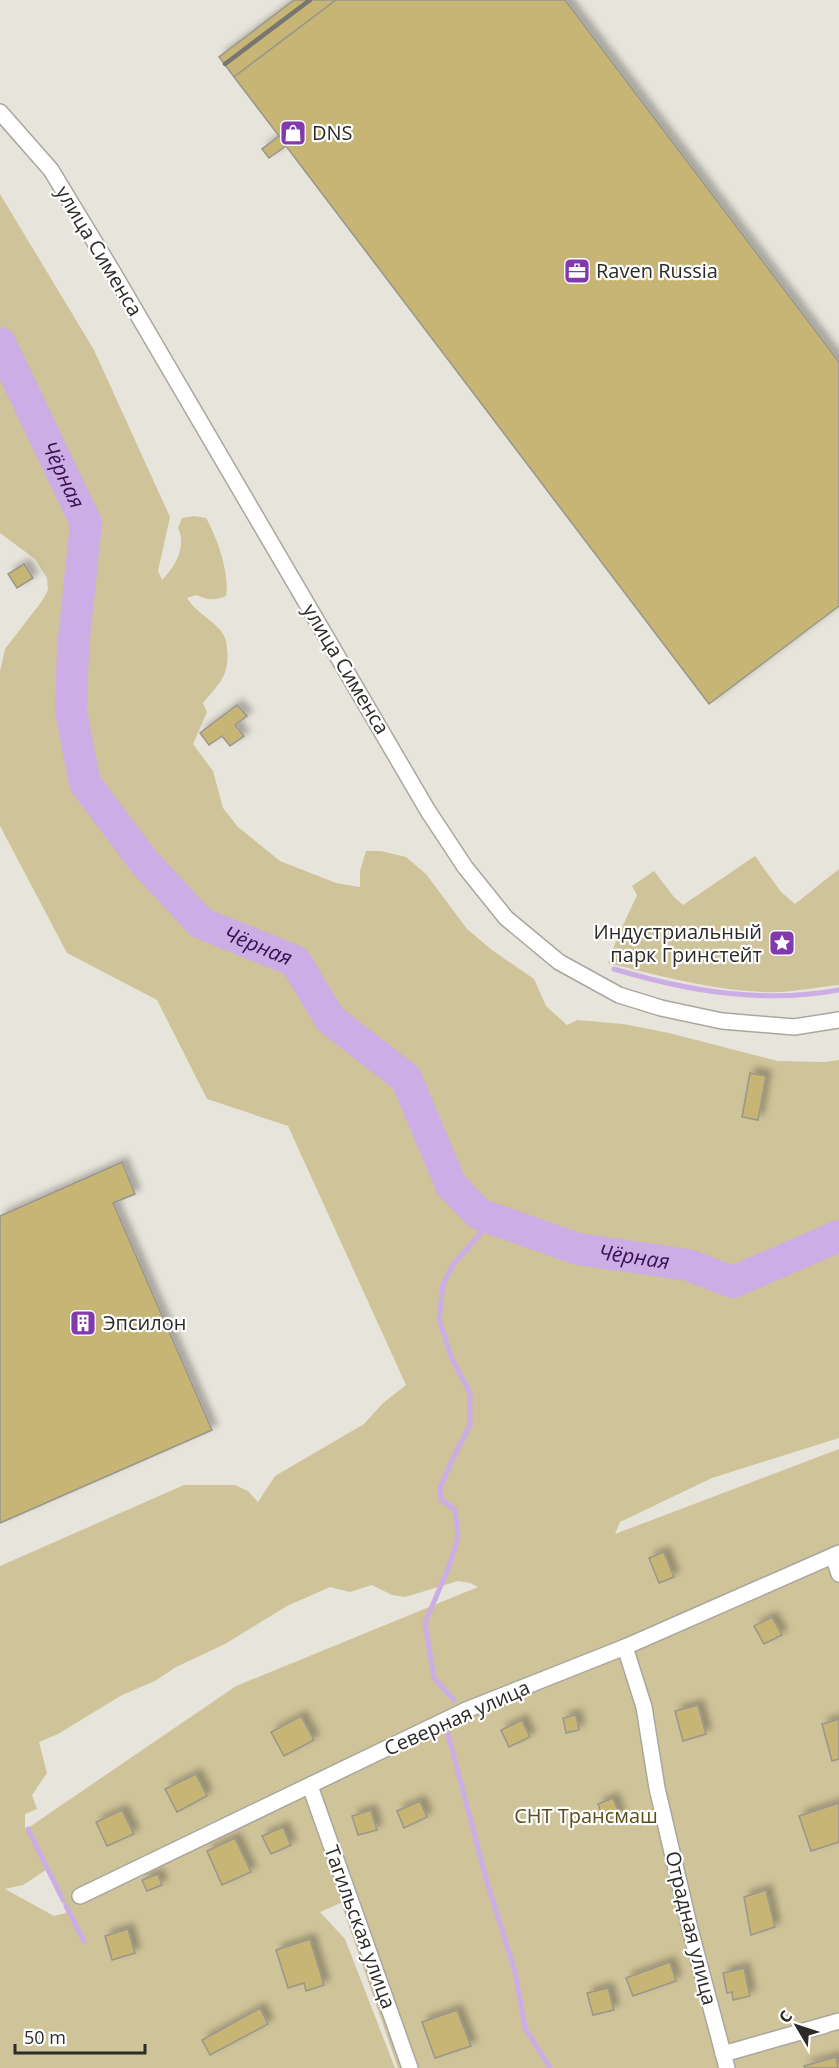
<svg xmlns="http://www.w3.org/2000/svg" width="839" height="2068" viewBox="0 0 839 2068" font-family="'Open Sans',sans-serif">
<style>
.green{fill:#cfc399;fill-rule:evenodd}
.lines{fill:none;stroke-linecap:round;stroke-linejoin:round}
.stream{stroke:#cdade5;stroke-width:5}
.river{stroke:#cdade5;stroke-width:32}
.building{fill:#c7b575;stroke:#99968d;stroke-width:1.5;filter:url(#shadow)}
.minor-casing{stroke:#a9a79d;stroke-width:18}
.minor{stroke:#fff;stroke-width:15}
.rail{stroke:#777670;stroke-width:4.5}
.labels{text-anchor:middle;stroke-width:4.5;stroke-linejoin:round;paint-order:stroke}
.poi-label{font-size:20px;fill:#2c2b27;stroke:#fff;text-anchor:start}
.street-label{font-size:20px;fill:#2c2b27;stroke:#fff}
.park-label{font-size:20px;fill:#5a4d1c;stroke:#fff}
.water-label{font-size:21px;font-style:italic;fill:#3b1052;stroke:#fff}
</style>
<defs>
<filter id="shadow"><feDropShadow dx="5.5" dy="-5.5" stdDeviation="3" flood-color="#0004"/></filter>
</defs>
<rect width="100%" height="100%" fill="#e7e5db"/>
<g class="green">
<path d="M 0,194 L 94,350 L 170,517 L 158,571 L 162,580 C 175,567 187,547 178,528 L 182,518 L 194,516 L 206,518 C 217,537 230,574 226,596 C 214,601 208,600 196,595 L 187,598 C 196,612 211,619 221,631 C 225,636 227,642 227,649 C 230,675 219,684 203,703 L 207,712 L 193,744 L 213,771 L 223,808 L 238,827 L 280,861 L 336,883 L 360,887 L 360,871 L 366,851 L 381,851 L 406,857 L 426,874 L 467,929 L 492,950 L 534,979 L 546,1006 L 567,1025 L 577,1020 L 623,1024 L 669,1033 L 778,1061 L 824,1062 L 839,1060 L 839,1438 L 712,1478 L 620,1522 L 615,1534 L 839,1449 L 839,2068 L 398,2068 L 341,1903 L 320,1912 L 345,1939 L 395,2068 L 0,2068 L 0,1566 L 184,1485 L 235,1485 L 248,1491 L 258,1502 L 275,1476 L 364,1424 L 383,1403 L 406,1385 L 288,1126 L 207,1099 L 157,1000 L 67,953 L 0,826 L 0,671 L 5,649 L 42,601 L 48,590 L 47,578 L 35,559 L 0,533 ZM 458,1581 L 470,1583 L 478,1587 L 236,1686 L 25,1830 L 25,1814 L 37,1809 L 32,1795 L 47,1773 L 39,1742 L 58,1734 L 122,1695 L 155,1681 L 176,1667 L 225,1644 L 287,1606 L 330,1587 L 350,1592 L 372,1585 L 392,1595 L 405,1597 ZM 46,1870 L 66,1910 L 66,1913 L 54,1916 L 5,1889 L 23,1885 Z"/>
<path d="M 755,856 L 781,892 L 795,904 L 839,869 L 839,985 C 819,987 799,991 780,992 C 726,994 661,976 608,963 L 618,936 L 637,895 L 632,886 L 654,871 L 674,897 L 683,905 Z"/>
</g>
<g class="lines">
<g class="stream">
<path d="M 614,969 C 687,991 763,1004 839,990"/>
<polyline points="454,1700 434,1678 425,1623 450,1564 458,1536 455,1510 441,1499 440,1488 452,1460 470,1425 470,1393 451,1357 439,1319 443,1285 452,1266 493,1219"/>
<polyline points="448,1734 487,1882 515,1972 525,2028 550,2068"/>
<polyline points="28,1829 63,1900"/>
<polyline points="66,1906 84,1941"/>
</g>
<path class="river" id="s1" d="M 0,343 L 86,523 L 73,648 L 71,712 L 85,783 L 145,863 L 201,923 L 295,961 L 330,1019 L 406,1078 L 451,1185 L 479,1214 L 578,1249 L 688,1265 L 733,1282 L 839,1236"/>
</g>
<g class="building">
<polygon points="294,0 336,0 234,77 219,57"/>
<polygon points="336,0 565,0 839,362 839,606 709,704 286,146 269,158 262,149 279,136 234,77"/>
<polygon points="24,564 33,578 17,588 8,574"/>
<polygon points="237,705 247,716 235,725 244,736 230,746 222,736 209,745 200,733"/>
<polygon points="750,1073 766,1076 758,1120 742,1117"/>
<polygon points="122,1162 135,1194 113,1203 212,1430 0,1523 0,1216"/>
<polygon points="664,1552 674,1577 659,1583 649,1558"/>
<polygon points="772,1617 782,1635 764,1644 754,1626"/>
<polygon points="698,1705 706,1734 683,1741 675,1711"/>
<polygon points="576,1715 579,1730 566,1733 563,1718"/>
<polygon points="301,1716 314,1740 284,1756 271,1732"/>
<polygon points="839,1719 839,1759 832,1761 822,1724"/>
<polygon points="522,1720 530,1737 509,1747 501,1730"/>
<polygon points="196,1774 207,1796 177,1812 165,1789"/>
<polygon points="613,1798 620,1816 604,1821 598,1804"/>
<polygon points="420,1801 427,1817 404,1828 397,1811"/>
<polygon points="839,1803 839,1842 811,1851 799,1816"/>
<polygon points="122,1810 134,1834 107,1846 96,1822"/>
<polygon points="371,1810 377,1830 358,1835 352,1816"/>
<polygon points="283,1827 291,1845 271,1854 262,1836"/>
<polygon points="235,1838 251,1872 222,1885 207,1851"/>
<polygon points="158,1874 162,1885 147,1891 142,1880"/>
<polygon points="766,1890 775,1927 751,1935 744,1897"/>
<polygon points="128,1929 135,1953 112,1960 105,1936"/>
<polygon points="310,1939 324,1985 306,1991 304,1983 288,1988 276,1950"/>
<polygon points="670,1962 676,1981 633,1996 626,1978"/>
<polygon points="744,1968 750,1996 733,2000 732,1992 727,1993 723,1973"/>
<polygon points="608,1988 614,2010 593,2015 587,1993"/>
<polygon points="260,2008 268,2024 210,2055 202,2040"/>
<polygon points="457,2010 471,2046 435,2058 422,2022"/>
<polygon points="836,2057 838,2068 805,2068 804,2066"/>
</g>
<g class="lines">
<defs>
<g id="minor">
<polyline points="0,112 51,170 111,269 428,811 465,867 506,918 559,962 619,995 661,1008 722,1021 794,1027 839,1020"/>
<polyline points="833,1556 839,1574"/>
<polyline points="625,1647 644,1707 657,1788 690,1929 727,2068"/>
<polyline points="310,1786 410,2068"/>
<polyline points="80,1896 466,1710 625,1647 839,1553"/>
<polyline points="723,2054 839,2021"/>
</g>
</defs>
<use href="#minor" class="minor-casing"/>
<use href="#minor" class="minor"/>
<polyline class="rail" points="225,64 310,0"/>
</g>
<defs>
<symbol id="shop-square" viewBox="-11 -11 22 22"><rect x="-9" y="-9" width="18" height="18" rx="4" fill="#8239ac" stroke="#fff"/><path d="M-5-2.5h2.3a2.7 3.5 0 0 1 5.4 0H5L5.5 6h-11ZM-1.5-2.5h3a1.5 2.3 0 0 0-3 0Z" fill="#fff"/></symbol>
<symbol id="office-square" viewBox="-11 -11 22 22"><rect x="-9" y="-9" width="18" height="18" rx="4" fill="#8239ac" stroke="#fff"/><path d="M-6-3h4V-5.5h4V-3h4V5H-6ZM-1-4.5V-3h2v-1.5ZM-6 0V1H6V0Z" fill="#fff"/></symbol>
<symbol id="sight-square" viewBox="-11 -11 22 22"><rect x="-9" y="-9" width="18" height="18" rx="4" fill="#8239ac" stroke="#fff"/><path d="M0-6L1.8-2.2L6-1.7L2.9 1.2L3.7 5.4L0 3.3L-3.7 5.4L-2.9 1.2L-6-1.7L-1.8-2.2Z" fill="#fff"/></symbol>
<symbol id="building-square" viewBox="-11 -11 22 22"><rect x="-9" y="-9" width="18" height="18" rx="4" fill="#8239ac" stroke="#fff"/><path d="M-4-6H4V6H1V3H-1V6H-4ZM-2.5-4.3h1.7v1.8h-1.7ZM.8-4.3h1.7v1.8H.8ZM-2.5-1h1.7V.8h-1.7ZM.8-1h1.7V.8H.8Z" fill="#fff"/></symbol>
</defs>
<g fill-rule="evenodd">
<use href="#shop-square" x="278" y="118" width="30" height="30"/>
<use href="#office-square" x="562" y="256" width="30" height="30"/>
<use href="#sight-square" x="767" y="928" width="30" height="30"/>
<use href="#building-square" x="68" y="1308" width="30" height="30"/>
</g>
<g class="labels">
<g class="poi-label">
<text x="312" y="140">DNS</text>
<text x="596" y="278">Raven Russia</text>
<text x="762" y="939" text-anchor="end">Индустриальный<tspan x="762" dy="23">парк Гринстейт</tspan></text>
<text x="103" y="1330">Эпсилон</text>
</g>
<g class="street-label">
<text transform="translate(99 251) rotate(59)" y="7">улица Сименса</text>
<text transform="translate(346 669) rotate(59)" y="7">улица Сименса</text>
<text transform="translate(457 1718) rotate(-24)" y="7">Северная улица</text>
<text transform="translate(360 1927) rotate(70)" y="7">Тагильская улица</text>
<text transform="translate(691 1928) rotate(76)" y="7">Отрадная улица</text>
</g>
<g class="park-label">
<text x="586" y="1823">СНТ Трансмаш</text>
</g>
<g class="water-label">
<text dy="7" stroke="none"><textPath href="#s1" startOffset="146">Чёрная</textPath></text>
<text dy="7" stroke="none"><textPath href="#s1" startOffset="705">Чёрная</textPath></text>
<text dy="7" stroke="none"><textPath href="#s1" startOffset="1227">Чёрная</textPath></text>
</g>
</g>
<g transform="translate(797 2026) rotate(309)" stroke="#ffffff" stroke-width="4.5" paint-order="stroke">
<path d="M0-4.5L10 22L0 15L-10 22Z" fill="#2c2b27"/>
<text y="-9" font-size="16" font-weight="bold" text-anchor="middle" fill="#2c2b27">С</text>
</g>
<path d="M15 2044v9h130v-9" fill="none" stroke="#2c2b27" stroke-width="3"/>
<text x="24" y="2044" font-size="18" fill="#2c2b27" stroke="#ffffff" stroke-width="4.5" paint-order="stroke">50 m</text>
</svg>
